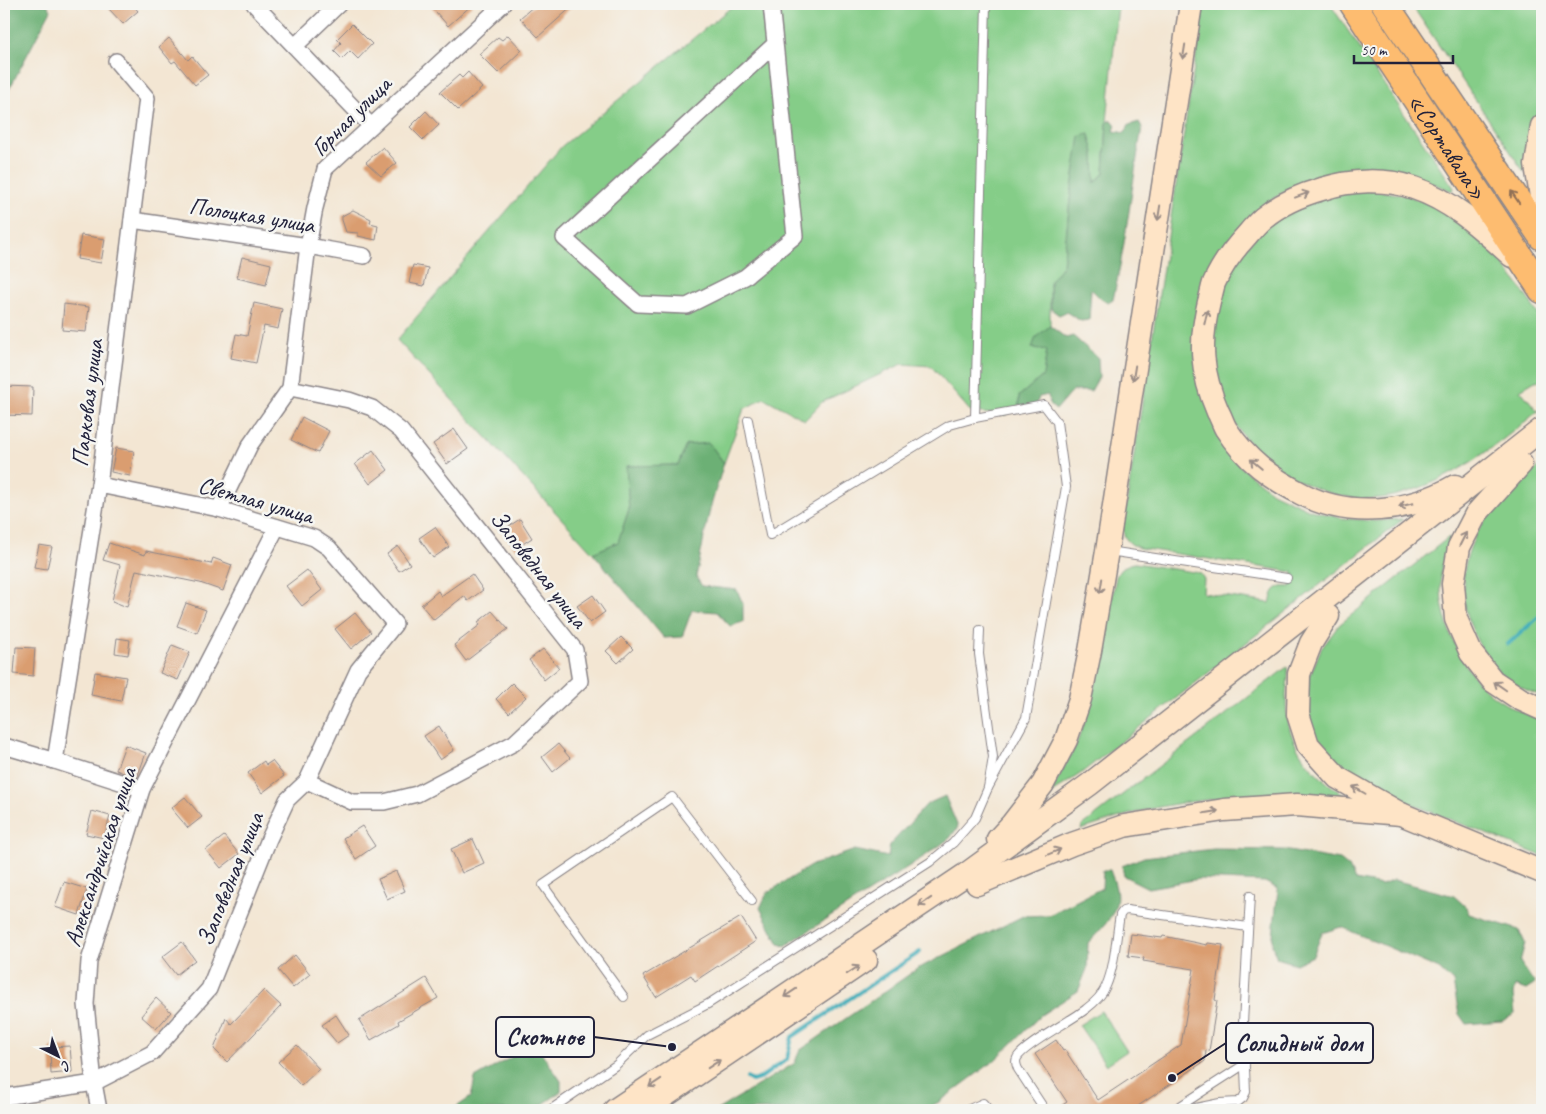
<svg xmlns="http://www.w3.org/2000/svg" width="1546" height="1114" viewBox="0 0 1546 1114" font-family="Caveat,sans-serif">
<style>
.green{fill:#85cd88;stroke:#547862}
.forest{fill:#6cb074;stroke:#476958}
.lines{fill:none;stroke-linecap:round;stroke-linejoin:round}
.stream{stroke:#3bacb8;stroke-width:4}
.building{fill:#da9d6f}
.service-casing{stroke:#8a8487;stroke-width:10}
.minor-casing{stroke:#8a8487;stroke-width:18}
.secondary-casing{stroke:#8a8487;stroke-width:25}
.trunk-casing{stroke:#8a8487;stroke-width:29}
.service{stroke:#fff;stroke-width:8}
.minor{stroke:#fff;stroke-width:15}
.secondary{stroke:#fee4c6;stroke-width:22}
.trunk{stroke:#fdbc70;stroke-width:26}
.oneway{stroke:#9b8d87}
.oneway2{stroke:#906f56}
.labels{text-anchor:middle;stroke-width:5;stroke-linejoin:round;paint-order:stroke}
.street-label{font-size:24px;fill:#22223b;stroke:#f6f6f2}
.leader{fill:none;stroke:#22223b;stroke-width:2}
.callout-dot{fill:#22223b;stroke:#f6f6f2;stroke-width:2}
.callout{fill:#f6f6f2;stroke:#22223b;stroke-width:2}
.callout-label{font-size:25px;text-anchor:middle;font-weight:bold;fill:#22223b}
</style>
<rect width="100%" height="100%" fill="#f6f6f2"/>
<filter id="ink" filterUnits="userSpaceOnUse"><feTurbulence type="fractalNoise" baseFrequency=".02" numOctaves="2"/><feDisplacementMap in="SourceGraphic" scale="10" xChannelSelector="R" yChannelSelector="G"/><feConvolveMatrix kernelMatrix="1 2 1 2 8 2 1 2 1" color-interpolation-filters="sRGB"/></filter>
<filter id="wash" filterUnits="userSpaceOnUse"><feTurbulence type="fractalNoise" baseFrequency=".0096" numOctaves="4" result="noise"/><feDisplacementMap in="SourceGraphic" scale="20" xChannelSelector="R" yChannelSelector="G"/><feGaussianBlur stdDeviation="1.12" result="paint"/><feColorMatrix in="noise" values="0 0 0 0 0 0 0 0 0 0 0 0 0 0 0 0 0 1.4 0 .05"/><feComposite in="paint" operator="in"/></filter>
<g filter="url(#wash)">
<rect width="100%" height="100%" fill="#f3e6d3"/>
<g class="green">
<polygon points="735,4 1118,4 1107,122 1104,173 1094,183 1094,153 1089,135 1081,136 1070,200 1063,265 1050,281 1050,326 1037,337 1032,348 1047,349 1043,376 1019,396 1019,405 1006,415 971,412 931,366 902,364 822,402 805,420 764,398 744,409 724,463 709,443 686,445 678,465 627,466 629,509 618,542 593,553 397,340 562,146"/>
<path d="M 1204,4 L 1330,4 L 1454,188 L 1452,191 L 1417,177 L 1379,170 L 1335,174 L 1293,186 L 1256,210 L 1223,246 L 1203,281 L 1217,435 L 1242,468 L 1272,492 L 1310,510 L 1341,518 L 1375,521 L 1402,519 L 1402,520 L 1080,774 L 1053,792 L 1053,788 L 1076,745 L 1091,704 L 1116,577 C 1120,568 1125,565 1135,563 L 1200,573 L 1204,579 L 1203,593 L 1270,603 C 1274,588 1275,586 1291,587 L 1293,572 L 1139,548 C 1128,543 1123,539 1123,526 Z"/>
<polygon points="1411,4 1542,4 1542,102 1532,127 1524,172"/>
<path d="M 1374,190 L 1409,196 L 1443,210 L 1494,252 L 1518,284 L 1542,320 L 1542,380 L 1535,381 L 1520,390 L 1538,411 C 1496,446 1454,480 1400,494 C 1367,504 1332,497 1302,482 C 1275,468 1250,448 1234,423 C 1204,378 1208,322 1230,275 C 1233,269 1235,260 1239,255 C 1251,239 1282,212 1300,204 C 1324,194 1349,192 1374,190 Z"/>
<path d="M 1542,465 L 1542,696 C 1527,691 1510,683 1499,672 C 1470,641 1454,593 1469,551 C 1481,516 1512,486 1542,465 Z"/>
<path d="M 1449,537 L 1451,540 C 1448,548 1443,557 1442,566 C 1435,607 1456,661 1485,689 C 1501,704 1522,713 1542,720 L 1542,856 L 1369,787 L 1343,771 L 1316,742 L 1306,714 L 1309,678 L 1321,649 L 1339,625 Z"/>
<path d="M 1287,667 C 1290,677 1286,687 1286,697 C 1285,747 1313,777 1354,801 C 1292,796 1231,794 1170,805 C 1140,810 1110,820 1081,830 L 1082,826 Z"/>
<polygon points="1101,1011 1127,1051 1106,1065 1079,1025"/>
</g>
<g class="forest">
<polygon points="4,4 47,4 51,10 4,99"/>
<path d="M 1112,120 L 1116,125 L 1114,131 L 1125,133 L 1129,125 L 1139,122 L 1142,127 C 1132,185 1126,243 1113,300 L 1108,303 L 1101,299 L 1091,289 L 1089,320 L 1081,321 L 1066,312 L 1059,315 L 1051,309 L 1050,281 L 1063,265 L 1070,200 L 1080,136 L 1089,134 L 1094,153 L 1095,183 L 1104,173 L 1107,122 Z"/>
<polygon points="1050,326 1066,338 1073,336 1098,358 1099,377 1091,391 1072,391 1056,410 1050,405 1048,395 1039,397 1036,406 1028,408 1019,405 1019,396 1043,376 1047,350 1032,348 1036,337"/>
<polygon points="709,443 724,463 710,509 696,577 702,586 737,590 743,604 743,622 730,626 717,612 692,610 682,637 664,638 593,553 618,542 629,509 626,466 678,465 686,445"/>
<polygon points="945,796 958,827 950,838 928,854 785,946 779,944 760,908 767,893 812,865 855,850 888,857 890,845 927,804"/>
<polygon points="1214,849 1283,850 1340,860 1349,867 1355,880 1382,885 1394,880 1454,896 1466,907 1469,914 1519,930 1525,943 1520,962 1535,984 1526,990 1515,986 1513,994 1515,1014 1502,1021 1466,1024 1459,1014 1453,982 1439,969 1341,927 1322,933 1313,956 1296,964 1277,958 1272,945 1278,889 1265,882 1199,879 1148,888 1124,876 1122,866 1144,857"/>
<path d="M 1103,870 L 1110,870 C 1112,876 1115,883 1116,889 C 1121,912 1102,928 1088,943 L 1087,969 L 1078,991 L 1041,1015 L 994,1061 L 939,1102 L 924,1110 L 717,1110 L 795,1063 L 799,1051 L 917,969 L 1023,916 L 1049,915 L 1102,888 Z"/>
<polygon points="526,1049 539,1049 561,1081 561,1092 534,1110 452,1110 471,1097 475,1078"/>
</g>
<g class="lines">
<g class="stream">
<polyline points="1508,644 1542,614"/>
<polyline points="747,1078 752,1081 759,1079 787,1059 792,1037 920,952"/>
</g>
</g>
<g id="blocks">
<g class="building">
<polygon points="115,4 132,4 138,11 123,24 109,9"/>
<polygon points="429,4 473,4 448,26"/>
<polygon points="536,4 575,4 538,37 520,18"/>
<polygon points="352,24 372,44 358,59 350,51 342,59 334,51 341,43 337,39"/>
<polygon points="508,35 522,50 498,73 479,54 498,37 502,40"/>
<polygon points="169,38 188,60 192,56 208,75 195,85 175,61 172,63 159,47"/>
<polygon points="468,72 482,88 458,110 440,92 459,75 462,78"/>
<polygon points="426,111 439,125 423,140 410,127"/>
<polygon points="383,147 397,163 381,176 366,162"/>
<polygon points="353,210 371,219 370,223 378,225 376,240 358,236 358,233 346,232 342,220 342,216"/>
<polygon points="81,235 105,239 101,263 77,259"/>
<polygon points="242,257 271,264 266,285 237,278"/>
<polygon points="413,265 428,268 424,286 409,283"/>
<polygon points="254,303 282,309 278,329 264,326 256,363 231,358 236,334 247,336"/>
<polygon points="64,304 89,307 86,332 62,330"/>
<polygon points="4,386 33,387 32,416 4,415"/>
<polygon points="302,417 329,431 318,453 291,440"/>
<polygon points="454,429 468,449 447,464 433,444"/>
<polygon points="116,448 134,451 130,476 111,472"/>
<polygon points="373,450 388,470 370,484 355,464"/>
<polygon points="520,519 532,538 515,549 503,530"/>
<polygon points="435,527 449,547 433,558 419,538"/>
<polygon points="109,543 145,555 146,551 211,564 213,558 232,565 223,591 200,583 136,570 127,607 112,601 120,565 103,560"/>
<polygon points="39,545 52,547 47,569 34,567"/>
<polygon points="398,546 410,564 399,571 387,554"/>
<polygon points="307,570 322,590 302,606 286,586"/>
<polygon points="472,574 483,590 468,601 464,596 434,620 421,605 438,591 441,596"/>
<polygon points="593,595 605,612 590,623 577,606"/>
<polygon points="186,603 206,610 197,633 177,626"/>
<polygon points="492,611 508,629 466,661 454,645 480,625 478,622"/>
<polygon points="355,613 371,632 351,649 335,629"/>
<polygon points="621,637 633,649 618,663 606,651"/>
<polygon points="117,638 130,640 128,655 115,653"/>
<polygon points="172,645 190,652 178,680 160,673"/>
<polygon points="16,647 35,648 33,676 14,674"/>
<polygon points="543,649 559,668 544,680 529,660"/>
<polygon points="95,672 126,677 121,701 91,695"/>
<polygon points="512,683 526,697 509,713 496,699"/>
<polygon points="439,726 454,750 440,760 424,736"/>
<polygon points="558,744 570,758 553,772 542,757"/>
<polygon points="125,745 146,753 137,778 116,770"/>
<polygon points="264,761 266,765 272,761 284,776 262,793 248,773"/>
<polygon points="185,797 202,817 188,828 171,808"/>
<polygon points="92,811 110,816 104,838 86,834"/>
<polygon points="362,826 375,846 356,859 343,838"/>
<polygon points="224,836 239,854 221,868 206,850"/>
<polygon points="473,839 484,863 462,873 451,849"/>
<polygon points="396,871 405,891 387,899 378,879"/>
<polygon points="64,882 87,889 79,915 55,907"/>
<polygon points="741,917 756,941 695,981 691,975 656,997 643,976"/>
<polygon points="1131,934 1162,938 1163,936 1207,945 1208,943 1223,945 1215,1000 1217,1001 1209,1051 1206,1050 1205,1061 1132,1110 1055,1110 1067,1102 1035,1054 1056,1040 1063,1051 1065,1050 1098,1100 1181,1045 1194,969 1143,961 1144,958 1128,956"/>
<polygon points="182,942 195,960 176,975 162,957"/>
<polygon points="295,955 310,974 293,988 278,970"/>
<polygon points="426,978 438,998 398,1021 399,1024 371,1040 359,1020"/>
<polygon points="264,990 281,1006 227,1062 214,1049 226,1018 231,1024"/>
<polygon points="156,998 171,1012 156,1029 141,1016"/>
<polygon points="336,1015 349,1035 337,1043 322,1025"/>
<polygon points="297,1045 319,1069 301,1086 278,1062"/>
<polygon points="70,1046 72,1072 51,1074 50,1047"/>
</g>
</g>
</g>
<g filter="url(#ink)">
<use href="#blocks" fill-opacity="0" stroke="#8a8487" stroke-width="1"/>
<g class="lines">
<defs>
<g id="service">
<polyline points="975,418 986,4"/>
<polyline points="748,420 770,535 950,425 975,418 1044,405 1057,422 1066,487 1026,718 988,788"/>
<polyline points="1109,551 1287,578"/>
<polyline points="624,997 543,885 672,797 752,901"/>
<polyline points="550,1110 616,1065 647,1035 708,1004 930,862 953,843 975,818 988,788 993,757 979,654 980,630"/>
<polyline points="967,1110 983,1103 989,1110"/>
<path d="M 1045,1110 L 1018,1069 C 1016,1065 1015,1062 1017,1058 C 1024,1045 1071,1021 1086,1009 C 1094,1003 1102,996 1106,986 C 1115,966 1116,937 1120,915 L 1123,911 L 1127,910 L 1248,927"/>
<polyline points="1174,1110 1245,1064"/>
<polyline points="1186,1110 1220,1103 1238,1102 1243,1098 1246,1092 1243,1023 1250,896"/>
</g>
<g id="minor">
<polyline points="254,4 371,126"/>
<polyline points="771,4 795,236 745,277 687,306 638,304 564,238 775,44"/>
<polyline points="295,46 339,4"/>
<polyline points="132,220 308,246 364,256"/>
<polyline points="99,485 219,509 314,538 329,548 395,624 358,670 307,781"/>
<polyline points="219,509 250,445 290,388 308,246 315,208 325,169 503,4"/>
<polyline points="4,746 55,761 142,789"/>
<polyline points="55,761 99,485 147,98 116,61"/>
<polyline points="4,1097 94,1083 152,1053 209,989 269,839 287,800 307,781 352,802 384,802 417,794 514,743 580,681 575,650 401,431 372,408 349,400 290,388"/>
<polyline points="99,1110 94,1083 86,1004 89,961 142,789 277,527"/>
</g>
<g id="secondary">
<polyline points="1542,126 1536,165 1542,203"/>
<polyline points="1521,464 1476,514 1459,547 1453,584 1456,619 1471,653 1493,681 1520,699 1542,709"/>
<path d="M 1455,486 C 1410,512 1350,519 1302,494 C 1271,478 1246,460 1226,429 C 1223,424 1221,417 1218,412 C 1201,373 1199,342 1209,302 C 1211,296 1212,289 1214,283 C 1222,265 1234,249 1247,235 C 1252,229 1257,223 1263,218 C 1280,204 1301,195 1322,189 C 1350,180 1385,178 1414,188 C 1453,201 1482,229 1512,256"/>
<polyline points="1328,616 1311,643 1299,674 1298,714 1308,745 1338,778 1401,814 1542,872"/>
<polyline points="998,839 1012,824 1043,784 1066,740 1080,699 1090,651 1107,551 1191,4"/>
<polyline points="977,884 1072,844 1124,826 1224,810 1297,805 1401,814"/>
<polyline points="615,1110 965,875 1090,784 1542,429"/>
<polyline points="644,1110 866,960"/>
</g>
<g id="trunk">
<path id="s1" d="M 1353,4 L 1542,290"/>
<polyline points="1385,4 1542,237"/>
</g>
</defs>
<use href="#service" class="service-casing"/>
<use href="#minor" class="minor-casing"/>
<use href="#secondary" class="secondary-casing"/>
<use href="#trunk" class="trunk-casing"/>
<use href="#service" class="service"/>
<use href="#minor" class="minor"/>
<use href="#secondary" class="secondary"/>
<use href="#trunk" class="trunk"/>
</g>
<defs><path id="oneway-shaft" d="M-6 0H5M1.5-3L5.5 0L1.5 3" fill="none" stroke-width="1.6" stroke-linecap="round" stroke-linejoin="round" transform="scale(1.25)"/></defs>
<g class="oneway">
<use href="#oneway-shaft" transform="translate(1184 52) rotate(99)"/>
<use href="#oneway-shaft" transform="translate(1302 195) rotate(-20)"/>
<use href="#oneway-shaft" transform="translate(1159 213) rotate(99)"/>
<use href="#oneway-shaft" transform="translate(1206 317) rotate(-77)"/>
<use href="#oneway-shaft" transform="translate(1134 373) rotate(99)"/>
<use href="#oneway-shaft" transform="translate(1256 464) rotate(-140)"/>
<use href="#oneway-shaft" transform="translate(1406 505) rotate(167)"/>
<use href="#oneway-shaft" transform="translate(1463 539) rotate(-63)"/>
<use href="#oneway-shaft" transform="translate(1101 586) rotate(99)"/>
<use href="#oneway-shaft" transform="translate(1500 686) rotate(-145)"/>
<use href="#oneway-shaft" transform="translate(1359 790) rotate(-150)"/>
<use href="#oneway-shaft" transform="translate(1211 812) rotate(-9)"/>
<use href="#oneway-shaft" transform="translate(1054 852) rotate(-23)"/>
<use href="#oneway-shaft" transform="translate(925 902) rotate(146)"/>
<use href="#oneway-shaft" transform="translate(853 970) rotate(-34)"/>
<use href="#oneway-shaft" transform="translate(790 993) rotate(146)"/>
<use href="#oneway-shaft" transform="translate(714 1064) rotate(-33)"/>
<use href="#oneway-shaft" transform="translate(655 1083) rotate(146)"/>
</g>
<use class="oneway2" href="#oneway-shaft" transform="translate(1515 197) rotate(-124)"/>
</g>
<g class="labels">
<g class="street-label">
<text transform="translate(351 116) rotate(-45)" y="8">Горная улица</text>
<text dy="8" stroke="none"><textPath href="#s1" startOffset="171">«Сортавала»</textPath></text>
<text transform="translate(252 215) rotate(9)" y="8">Полоцкая улица</text>
<text transform="translate(87 403) rotate(-83)" y="8">Парковая улица</text>
<text transform="translate(256 500) rotate(16)" y="8">Светлая улица</text>
<text transform="translate(539 569) rotate(52)" y="8">Заповедная улица</text>
<text transform="translate(100 857) rotate(-72)" y="8">Александрийская улица</text>
<text transform="translate(230 879) rotate(-68)" y="8">Заповедная улица</text>
</g>
</g>
<path class="leader" d="M672 1047L594 1037M1172 1078L1226 1043"/>
<g class="callout-dot">
<circle cx="672" cy="1047" r="5"/>
<circle cx="1172" cy="1078" r="5"/>
</g>
<g class="callout">
<rect x="496" y="1017" width="98" height="40" rx="5"/>
<rect x="1226" y="1023" width="147" height="40" rx="5"/>
</g>
<g class="callout-label">
<text x="545" y="1045">Скотное</text>
<text x="1299" y="1051">Солидный дом</text>
</g>
<rect width="1546" height="1114" fill="none" stroke="#f6f6f2" stroke-width="20"/>
<g transform="translate(58 1056) rotate(138)" stroke="#f6f6f2" stroke-width="4" paint-order="stroke">
<path d="M0-4L9 19L0 12L-9 19Z" fill="#22223b"/>
<text y="-8" font-size="14" font-weight="bold" text-anchor="middle" fill="#22223b">С</text>
</g>
<path d="M1354 55v8h99v-8" fill="none" stroke="#22223b" stroke-width="2.5"/>
<text x="1361" y="55" font-size="15" fill="#22223b" stroke="#f6f6f2" stroke-width="4" paint-order="stroke">50 m</text>
</svg>
